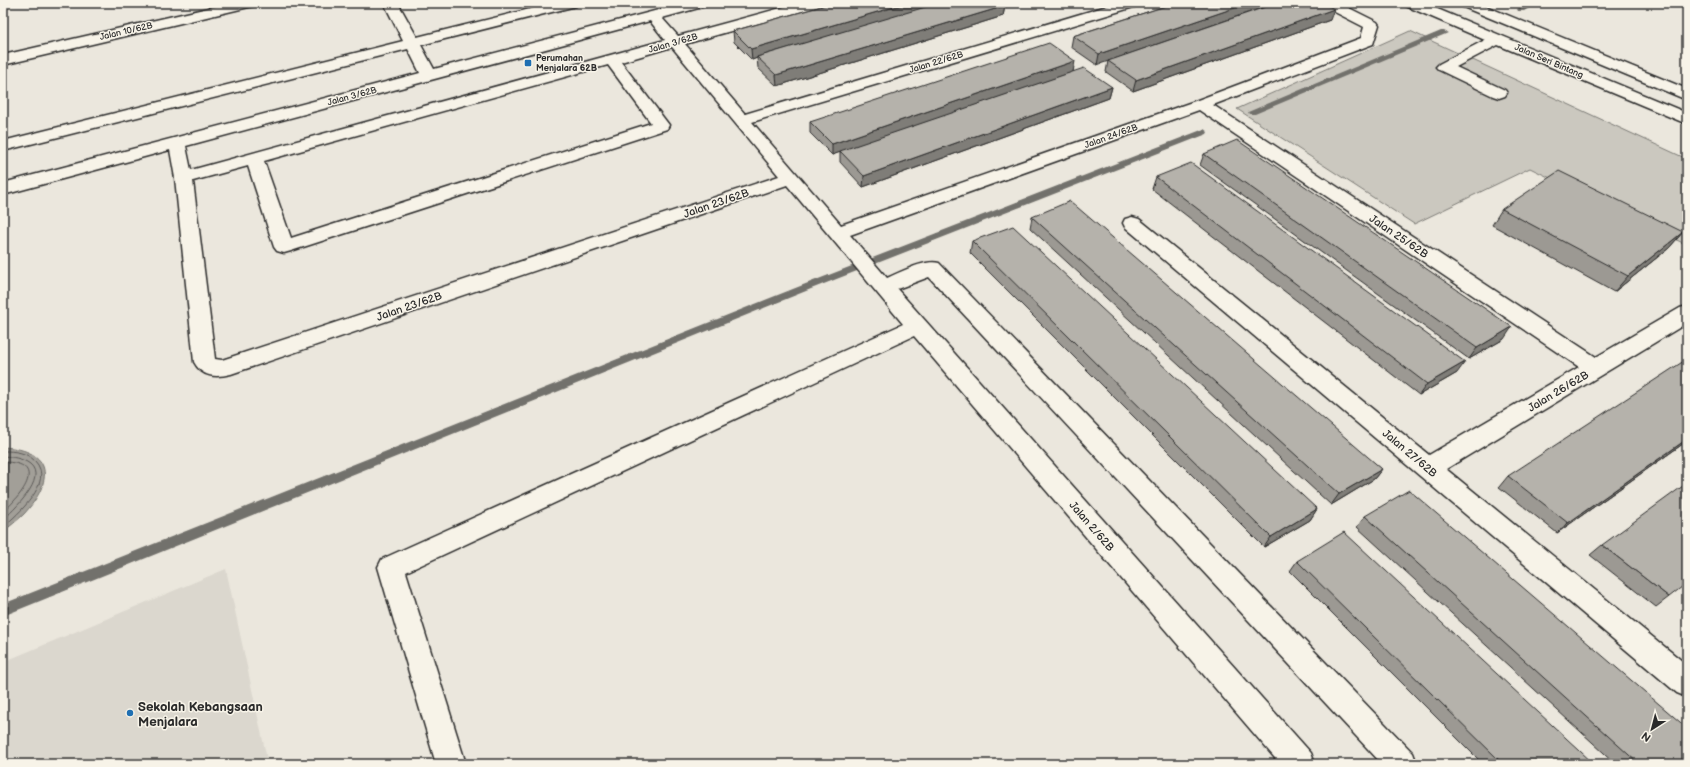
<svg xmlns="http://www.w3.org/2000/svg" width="1690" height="767" viewBox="0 0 1690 767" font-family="'Balsamiq Sans',sans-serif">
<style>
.built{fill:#dbd7ce}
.green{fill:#cbc8bf;stroke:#7b7a75}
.water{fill:#a29f98;stroke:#72716c}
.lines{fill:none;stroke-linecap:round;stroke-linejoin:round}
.shore{stroke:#5b5957;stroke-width:1}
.stream{fill:#72716c;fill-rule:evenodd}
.minor-casing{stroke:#2b2b2b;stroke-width:3}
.minor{fill:#f7f3e8;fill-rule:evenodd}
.wall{fill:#9c9993;stroke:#2b2b2b}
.shaded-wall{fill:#7f7d78;stroke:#2b2b2b}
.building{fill:#b5b2ab;stroke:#2b2b2b}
.poi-dot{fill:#1f6fb2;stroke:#f7f3e8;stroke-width:1.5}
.labels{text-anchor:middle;stroke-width:3;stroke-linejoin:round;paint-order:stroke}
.far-street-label{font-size:9px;fill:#2b2b2b;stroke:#f7f3e8}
.far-poi-label{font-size:9px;font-weight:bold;fill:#2b2b2b;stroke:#f7f3e8;text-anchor:start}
.street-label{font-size:11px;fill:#2b2b2b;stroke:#f7f3e8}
.near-poi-label{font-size:13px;font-weight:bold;fill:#2b2b2b;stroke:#f7f3e8;text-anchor:start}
</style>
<rect width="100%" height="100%" fill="#ebe7dd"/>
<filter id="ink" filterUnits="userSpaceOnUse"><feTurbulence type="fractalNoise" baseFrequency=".025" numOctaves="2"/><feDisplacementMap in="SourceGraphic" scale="8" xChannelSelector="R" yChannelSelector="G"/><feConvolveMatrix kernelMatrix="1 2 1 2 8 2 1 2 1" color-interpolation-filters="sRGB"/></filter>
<g filter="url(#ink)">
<polygon class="built" points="226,569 268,764 3,764 3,662"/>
<polygon class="green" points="1410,31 1687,159 1687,245 1530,168 1414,224 1237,109"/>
<path class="water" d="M 3,447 C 54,450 54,481 24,514 C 18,520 10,526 3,532 Z"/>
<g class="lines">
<g class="shore">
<path d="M 3,451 C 15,451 26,452 35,461 C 55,482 18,514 3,527"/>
<path d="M 3,456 C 12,457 22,458 30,464 C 48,479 13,510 3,520"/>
<path d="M 3,462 C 49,462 22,495 3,512"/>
</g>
<g class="stream">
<polygon points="1528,3 1538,3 1524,11 1518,11 1517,9"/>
<polygon points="1441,31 1444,31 1448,33 1255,114 1249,114 1248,112"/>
<polygon points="1204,129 1208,132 1207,134 811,289 3,616 3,604 803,285"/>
</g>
<defs>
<g id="minor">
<polygon points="230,3 256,3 254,6 249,7 3,65 3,55"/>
<path d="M 384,3 L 398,3 L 417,37 L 554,3 L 578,3 L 576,6 L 421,45 L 434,69 L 685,3 L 708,3 L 706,6 L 662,18 L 678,36 L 799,3 L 822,3 L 820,6 L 685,44 L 745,114 L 1117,3 L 1139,3 L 1137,6 L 752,122 L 841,225 L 1195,101 L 1361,38 L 1364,27 L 1323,6 L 1321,3 L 1339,3 L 1377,22 L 1379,25 L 1373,44 L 1213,105 L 1596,357 L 1680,308 L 1687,306 L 1687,323 L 1446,469 L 1687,665 L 1687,697 L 1677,693 L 1125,227 L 1123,223 L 1125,219 L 1132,217 L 1139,219 L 1429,455 L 1579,367 L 1199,110 L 850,235 L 887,278 C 901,272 925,259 939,263 L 1413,753 L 1417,764 L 1382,764 L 929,277 L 897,289 L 1311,753 L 1315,764 L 1280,764 L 914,336 L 406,572 L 466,764 L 436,764 L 378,567 L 382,559 L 903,324 L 787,185 L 231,374 C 215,378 202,377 194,362 L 175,178 L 170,150 L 3,195 L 3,183 L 420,73 L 408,49 L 3,151 L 3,141 L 403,41 ZM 650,21 L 665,40 L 191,170 L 186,146 ZM 672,47 L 779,176 L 222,360 L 215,359 L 193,181 L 248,166 L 274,247 L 277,251 L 284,253 L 291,251 L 667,129 L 669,125 L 621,62 ZM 608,65 L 651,123 L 291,238 L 264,161 Z"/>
<polygon points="1404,3 1423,3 1687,113 1687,124 1498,45 1456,67 1505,90 1507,93 1505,96 1499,98 1493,96 1439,70 1436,67 1439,64 1485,40 1406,6"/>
<polygon points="1459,3 1478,3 1687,89 1687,100 1461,6"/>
</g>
</defs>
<use href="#minor" class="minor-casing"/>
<use href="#minor" class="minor"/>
</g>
<g class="wall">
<polygon points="1030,3 1046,3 1035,6"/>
<polygon points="1175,3 1097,65 1071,47 1073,36"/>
<polygon points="1005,6 1003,16 777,86 758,68 757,58 752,60 734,42 733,31"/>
<polygon points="1330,20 1133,91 1106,72 1108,61"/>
<polygon points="1073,71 1112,87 1109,98 863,187 840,162 840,152 832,155 810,133 810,122"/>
<polygon points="1204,154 1504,339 1469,359 1200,165"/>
<polygon points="1156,177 1457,373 1419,395 1152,189"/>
<polygon points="1502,209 1683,232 1669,248 1614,292 1492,225"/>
<polygon points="1032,217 1382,469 1374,479 1331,505 1030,228"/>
<polygon points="972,241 1317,509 1310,520 1264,547 970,253"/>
<polygon points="1687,441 1557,533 1499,487 1508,476"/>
<polygon points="1365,516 1687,764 1616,764 1357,527"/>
<polygon points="1602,545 1669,597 1656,607 1590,555"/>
<polygon points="1297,561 1594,764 1483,764 1290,571"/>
</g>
<g class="shaded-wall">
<polygon points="908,3 943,3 757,57 757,58 752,60 751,49"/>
<polygon points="1036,3 1046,3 1035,6"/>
<polygon points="1249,3 1276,3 1097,65 1099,54"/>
<polygon points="1005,6 1003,16 777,86 776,75"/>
<polygon points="1334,9 1330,20 1133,91 1136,80"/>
<polygon points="1075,61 1073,72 832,155 832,144"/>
<polygon points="1112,87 1109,98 863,187 864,176"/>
<polygon points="1683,232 1669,248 1614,292 1628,276"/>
<polygon points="1512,327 1504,339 1469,359 1477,348"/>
<polygon points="1465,362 1457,373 1419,395 1427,384"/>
<polygon points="1687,439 1687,441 1557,533 1568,523"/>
<polygon points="1382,469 1374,479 1331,505 1339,494"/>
<polygon points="1317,509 1310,520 1264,547 1271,537"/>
</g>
<g class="building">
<polygon points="833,3 908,3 751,49 733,31"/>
<polygon points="939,3 1001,3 1005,6 776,75 757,57"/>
<polygon points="1175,3 1249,3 1099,54 1073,36"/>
<polygon points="1277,3 1323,3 1334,9 1136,80 1108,61"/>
<polygon points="1049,43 1075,61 832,144 810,122"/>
<polygon points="1084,68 1112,87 864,176 840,151"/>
<polygon points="1237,140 1512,327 1477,348 1204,154"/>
<polygon points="1191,163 1465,362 1427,384 1156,177"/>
<polygon points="1559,171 1683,232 1628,276 1502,209"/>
<polygon points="1070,201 1382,469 1339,494 1032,217"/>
<polygon points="1013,226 1317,509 1271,537 972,241"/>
<polygon points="1687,359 1687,439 1568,523 1508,476"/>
<polygon points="1687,483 1687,583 1669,597 1602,545"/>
<polygon points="1409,490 1687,728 1687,764 1639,764 1365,516"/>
<polygon points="1344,532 1594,764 1503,764 1297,561"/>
</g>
</g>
<g class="poi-dot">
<rect x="524" y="59" width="8" height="8" rx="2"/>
<circle cx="130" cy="713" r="4"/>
</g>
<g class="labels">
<g class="far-street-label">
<text transform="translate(126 31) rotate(-13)" y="3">Jalan 10/62B</text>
<text transform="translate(673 43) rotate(-16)" y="3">Jalan 3/62B</text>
<text transform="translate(1549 61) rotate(23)" y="3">Jalan Seri Bintang</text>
<text transform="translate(936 62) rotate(-17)" y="3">Jalan 22/62B</text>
<text transform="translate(352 96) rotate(-15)" y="3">Jalan 3/62B</text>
<text transform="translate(1111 136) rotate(-20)" y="3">Jalan 24/62B</text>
</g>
<g class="far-poi-label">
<text x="536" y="61">Perumahan<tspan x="536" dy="10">Menjalara 62B</tspan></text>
</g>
<g class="street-label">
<text transform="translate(716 203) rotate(-19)" y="4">Jalan 23/62B</text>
<text transform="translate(1399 236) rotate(34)" y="4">Jalan 25/62B</text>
<text transform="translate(409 306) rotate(-19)" y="4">Jalan 23/62B</text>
<text transform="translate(1558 391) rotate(-31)" y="4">Jalan 26/62B</text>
<text transform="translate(1410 453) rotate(40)" y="4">Jalan 27/62B</text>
<text transform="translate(1092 526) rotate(49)" y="4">Jalan 2/62B</text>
</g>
<g class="near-poi-label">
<text x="138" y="711">Sekolah Kebangsaan<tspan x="138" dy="15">Menjalara</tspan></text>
</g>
</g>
<rect width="1690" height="767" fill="none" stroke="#f7f3e8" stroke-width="16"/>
<rect x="8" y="8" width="1674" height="751" fill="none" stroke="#2b2b2b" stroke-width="1.5" filter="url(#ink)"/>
<g transform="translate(1652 729) rotate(216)" stroke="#f7f3e8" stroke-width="3" paint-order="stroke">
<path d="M0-3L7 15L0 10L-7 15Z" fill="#2b2b2b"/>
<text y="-6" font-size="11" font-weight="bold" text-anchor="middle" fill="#2b2b2b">N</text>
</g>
</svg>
